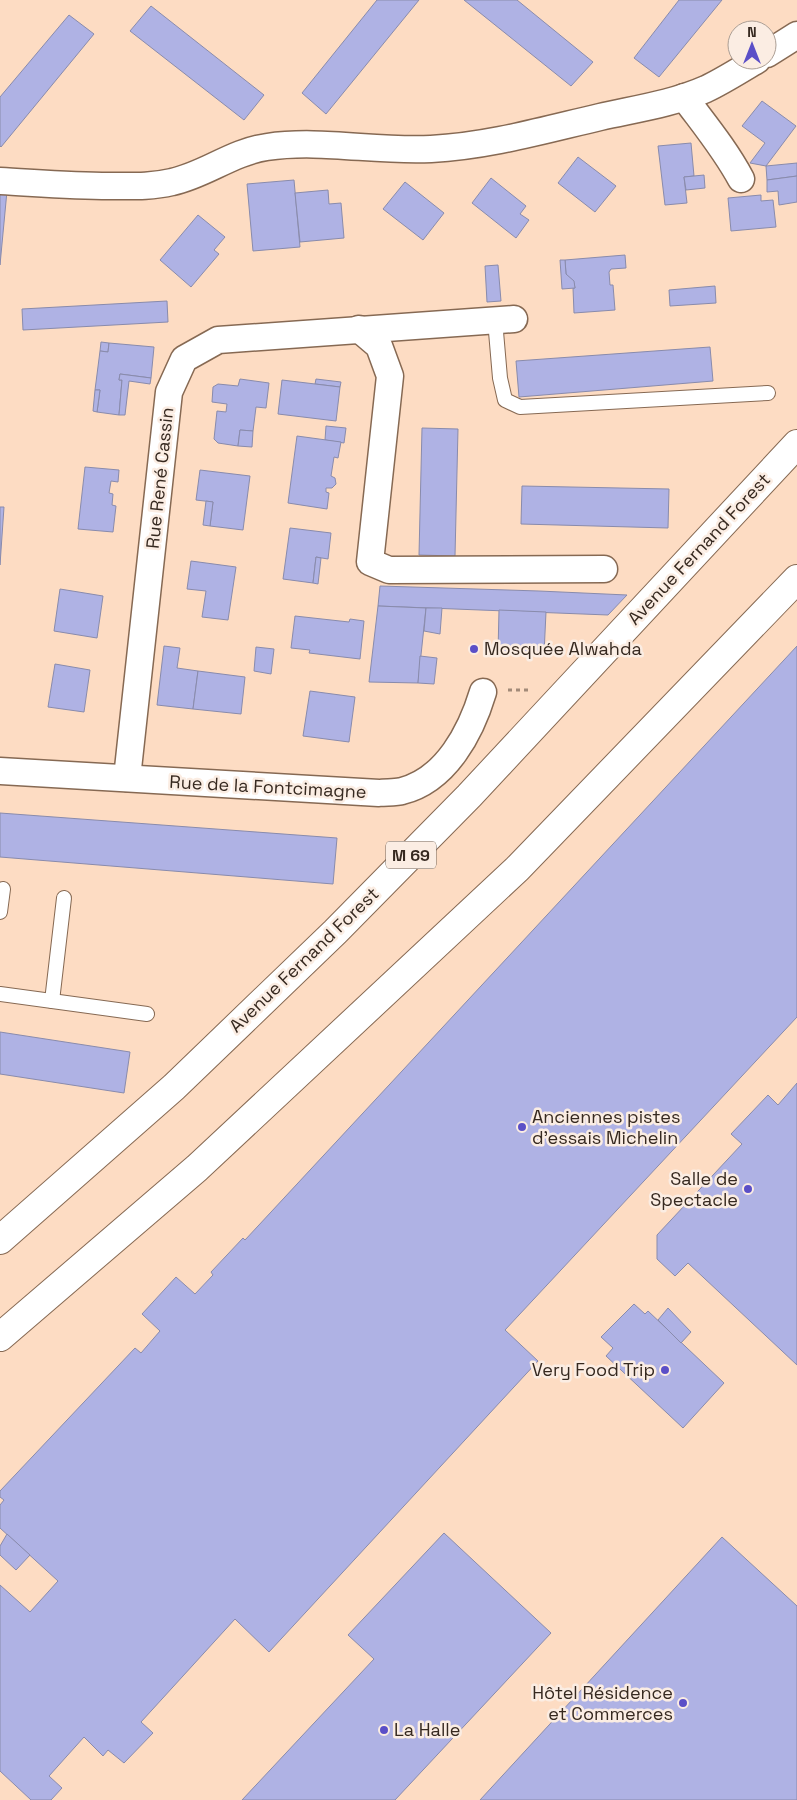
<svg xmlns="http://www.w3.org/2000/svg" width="797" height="1800" viewBox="0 0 797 1800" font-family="'Space Grotesk',sans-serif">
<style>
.building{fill:#afb2e4;stroke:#898bac}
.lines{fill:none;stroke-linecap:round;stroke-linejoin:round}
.service-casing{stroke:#866953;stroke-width:16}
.minor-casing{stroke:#866953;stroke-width:29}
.primary-casing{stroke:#866953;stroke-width:30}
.path{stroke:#a28a78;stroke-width:3;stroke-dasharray:4 4;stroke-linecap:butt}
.service{stroke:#fff;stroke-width:14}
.minor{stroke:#fff;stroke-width:26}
.primary{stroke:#fff;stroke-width:28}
.poi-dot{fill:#5b4fc7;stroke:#fbede3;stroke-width:2}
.labels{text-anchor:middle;stroke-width:5;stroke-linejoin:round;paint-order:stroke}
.shield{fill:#fbede3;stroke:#71645a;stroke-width:1}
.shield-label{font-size:16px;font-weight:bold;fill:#362920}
.street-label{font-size:18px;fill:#362920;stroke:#fbede3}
.poi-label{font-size:18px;fill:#362920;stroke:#fbede3;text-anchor:start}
</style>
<rect width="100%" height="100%" fill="#fddcc3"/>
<g class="building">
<polygon points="377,0 419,0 326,114 302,93"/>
<polygon points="464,0 517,0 593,62 571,86"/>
<polygon points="679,0 722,0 659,77 634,58"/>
<polygon points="151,6 264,95 244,120 130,31"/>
<polygon points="69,15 94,34 1,147 0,146 0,97"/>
<polygon points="762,101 796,126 766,166 750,163 765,143 742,126"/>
<polygon points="691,143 694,176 684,177 687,203 665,205 658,146"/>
<polygon points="578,157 616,186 595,212 558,183"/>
<polygon points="797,163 797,176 767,180 766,166"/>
<polygon points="704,175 705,188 686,190 684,177"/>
<polygon points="797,176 797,202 779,205 778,191 767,192 767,180"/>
<polygon points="491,178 526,206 520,214 529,220 516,238 472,203"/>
<polygon points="294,180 300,247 253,251 247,184"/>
<polygon points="405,182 444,213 423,240 383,209"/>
<polygon points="0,190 7,191 0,265"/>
<polygon points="328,190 329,204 341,203 344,238 300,242 295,193"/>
<polygon points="761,195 761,201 773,200 776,227 731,231 728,198"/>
<polygon points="198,215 225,237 214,250 219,254 191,287 160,260"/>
<polygon points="625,255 626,268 611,269 609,272 610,285 613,285 615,310 574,313 573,288 575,288 574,283 566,274 565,260"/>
<polygon points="560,260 565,260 566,274 574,281 575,288 562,289"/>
<polygon points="498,265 501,301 487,302 485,266"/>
<polygon points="715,286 716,303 670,306 669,290"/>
<polygon points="167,301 168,322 23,330 22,309"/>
<polygon points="101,342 109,343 108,352 100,351"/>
<polygon points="109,343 154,347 151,378 120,374 119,380 122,380 119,415 97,412 100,390 95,390 100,351 108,352"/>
<polygon points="710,347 713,381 519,397 516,361"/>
<polygon points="120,374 151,378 150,384 129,381 125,415 119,415 122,380 119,380"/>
<polygon points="240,379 269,383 266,408 256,407 253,431 240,430 238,446 218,443 214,439 217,411 226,412 227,404 212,402 213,387 218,384 238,386"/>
<polygon points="316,379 341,382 340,387 315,384"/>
<polygon points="282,380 340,387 336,421 278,414"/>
<polygon points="95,390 100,390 97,412 93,411"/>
<polygon points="326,426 346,428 344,443 325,440"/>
<polygon points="422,428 458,429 455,556 419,555"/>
<polygon points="240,430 253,431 252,447 238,446"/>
<polygon points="297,436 341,442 338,458 334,457 331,476 335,478 336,484 332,488 326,488 326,492 329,493 327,509 288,503"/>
<polygon points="85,467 119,470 118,482 111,481 109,493 113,494 112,505 116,506 113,532 78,529"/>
<polygon points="200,470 250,476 243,530 210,526 213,502 196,500"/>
<polygon points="522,486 669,489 668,528 521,524"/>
<polygon points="206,501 213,502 210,526 203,525"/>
<polygon points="0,507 4,507 0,565"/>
<polygon points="290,528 331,533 328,559 316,557 313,583 283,579"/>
<polygon points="316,557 321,558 318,584 313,583"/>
<polygon points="191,561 236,567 228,620 202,617 206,591 187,589"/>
<polygon points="380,586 539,591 627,595 608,615 378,606"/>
<polygon points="60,589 103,596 97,638 54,631"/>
<polygon points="378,606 426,608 418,683 369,682"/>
<polygon points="426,608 442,608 440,634 424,631"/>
<polygon points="499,610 546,612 544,654 498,652"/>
<polygon points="295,616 349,622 350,619 364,621 360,659 309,653 310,650 291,648"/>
<polygon points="164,646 180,648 177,668 198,671 193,709 157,705"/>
<polygon points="797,646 797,1017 505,1330 538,1361 269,1652 235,1619 141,1722 153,1733 124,1763 108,1750 103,1756 84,1737 49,1776 62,1788 51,1800 31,1800 0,1771 0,1585 30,1612 58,1581 0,1528 0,1505 4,1500 0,1497 0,1491 135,1348 141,1353 160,1331 142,1314 176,1277 195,1294 213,1275 211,1272 243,1238 245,1240"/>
<polygon points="256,647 274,649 271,674 254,671"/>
<polygon points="420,656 437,658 434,684 418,683"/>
<polygon points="55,664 90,670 84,712 48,707"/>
<polygon points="198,671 245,677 241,714 193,709"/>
<polygon points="310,691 355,697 349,742 303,736"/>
<polygon points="0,813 337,838 333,884 0,857"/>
<polygon points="0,1032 130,1052 124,1093 0,1074"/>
<polygon points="797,1083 797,1365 688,1263 675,1276 657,1259 657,1235 742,1144 731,1134 768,1095 778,1105"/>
<polygon points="634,1304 645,1314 648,1311 724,1383 683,1428 606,1356 613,1348 601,1337"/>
<polygon points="668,1308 691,1332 681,1343 658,1320"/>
<polygon points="444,1533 551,1633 395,1800 242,1800 374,1659 348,1635"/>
<polygon points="7,1534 30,1555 16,1570 0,1555 0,1546"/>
<polygon points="722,1537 797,1606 797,1800 480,1800"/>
</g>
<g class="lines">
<defs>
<g id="service">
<polyline points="495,320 500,378 505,400 520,407 768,393"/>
<polyline points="0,912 3,889"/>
<polyline points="0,994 147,1014"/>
<polyline points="52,1001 64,898"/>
</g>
<g id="minor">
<polyline points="767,54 797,35"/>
<path d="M 684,97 C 704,124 725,149 741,179"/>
<path d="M 0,181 C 37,183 73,186 109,186 C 131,186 151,187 172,182 C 205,175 232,152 267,147 C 321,139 376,152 431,149 C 489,146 544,130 600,117 C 635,109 672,104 706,89 C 723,81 740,70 757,60"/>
<polyline points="359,329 379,346 390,376 370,562 389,570 604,569"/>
<path d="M 0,771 L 379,793 C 386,792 395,793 402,791 C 446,780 471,732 483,692"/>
<polyline points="127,778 169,392 184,359 218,340 514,319"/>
</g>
<g id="primary">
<polyline points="0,1240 174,1087 335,932 469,796 797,444"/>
<polyline points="0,1337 197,1168 517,869 797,579"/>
</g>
</defs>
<use href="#service" class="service-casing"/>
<use href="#minor" class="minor-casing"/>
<use href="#primary" class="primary-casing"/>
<polyline class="path" points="508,690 530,690"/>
<use href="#service" class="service"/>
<use href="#minor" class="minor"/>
<use href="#primary" class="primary"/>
</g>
<g class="poi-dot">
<circle cx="474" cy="649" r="5"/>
<circle cx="522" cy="1127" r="5"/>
<circle cx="748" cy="1189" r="5"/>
<circle cx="665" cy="1370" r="5"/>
<circle cx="683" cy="1703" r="5"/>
<circle cx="384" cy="1730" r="5"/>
</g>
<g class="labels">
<rect class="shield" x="386" y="841.5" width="50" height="27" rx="4"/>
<g class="shield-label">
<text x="411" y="861">M 69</text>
</g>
<g class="street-label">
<text transform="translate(160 478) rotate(-84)" y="6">Rue René Cassin</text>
<text transform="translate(699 549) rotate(-47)" y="6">Avenue Fernand Forest</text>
<text transform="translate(268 787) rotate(3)" y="6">Rue de la Fontcimagne</text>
<text transform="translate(304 960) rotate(-44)" y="6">Avenue Fernand Forest</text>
</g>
<g class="poi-label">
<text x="484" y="655">Mosquée Alwahda</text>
<text x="532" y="1123">Anciennes pistes<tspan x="532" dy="21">d'essais Michelin</tspan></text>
<text x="738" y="1185" text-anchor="end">Salle de<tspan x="738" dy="21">Spectacle</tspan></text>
<text x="655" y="1376" text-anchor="end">Very Food Trip</text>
<text x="673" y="1699" text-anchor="end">Hôtel Résidence<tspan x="673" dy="21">et Commerces</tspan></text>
<text x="394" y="1736">La Halle</text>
</g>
</g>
<g transform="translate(752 45)"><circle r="24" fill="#fbede3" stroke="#ac9f95"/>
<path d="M0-4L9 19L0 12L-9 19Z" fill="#5b4fc7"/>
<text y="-8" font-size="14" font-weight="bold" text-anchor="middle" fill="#362920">N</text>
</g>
</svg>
